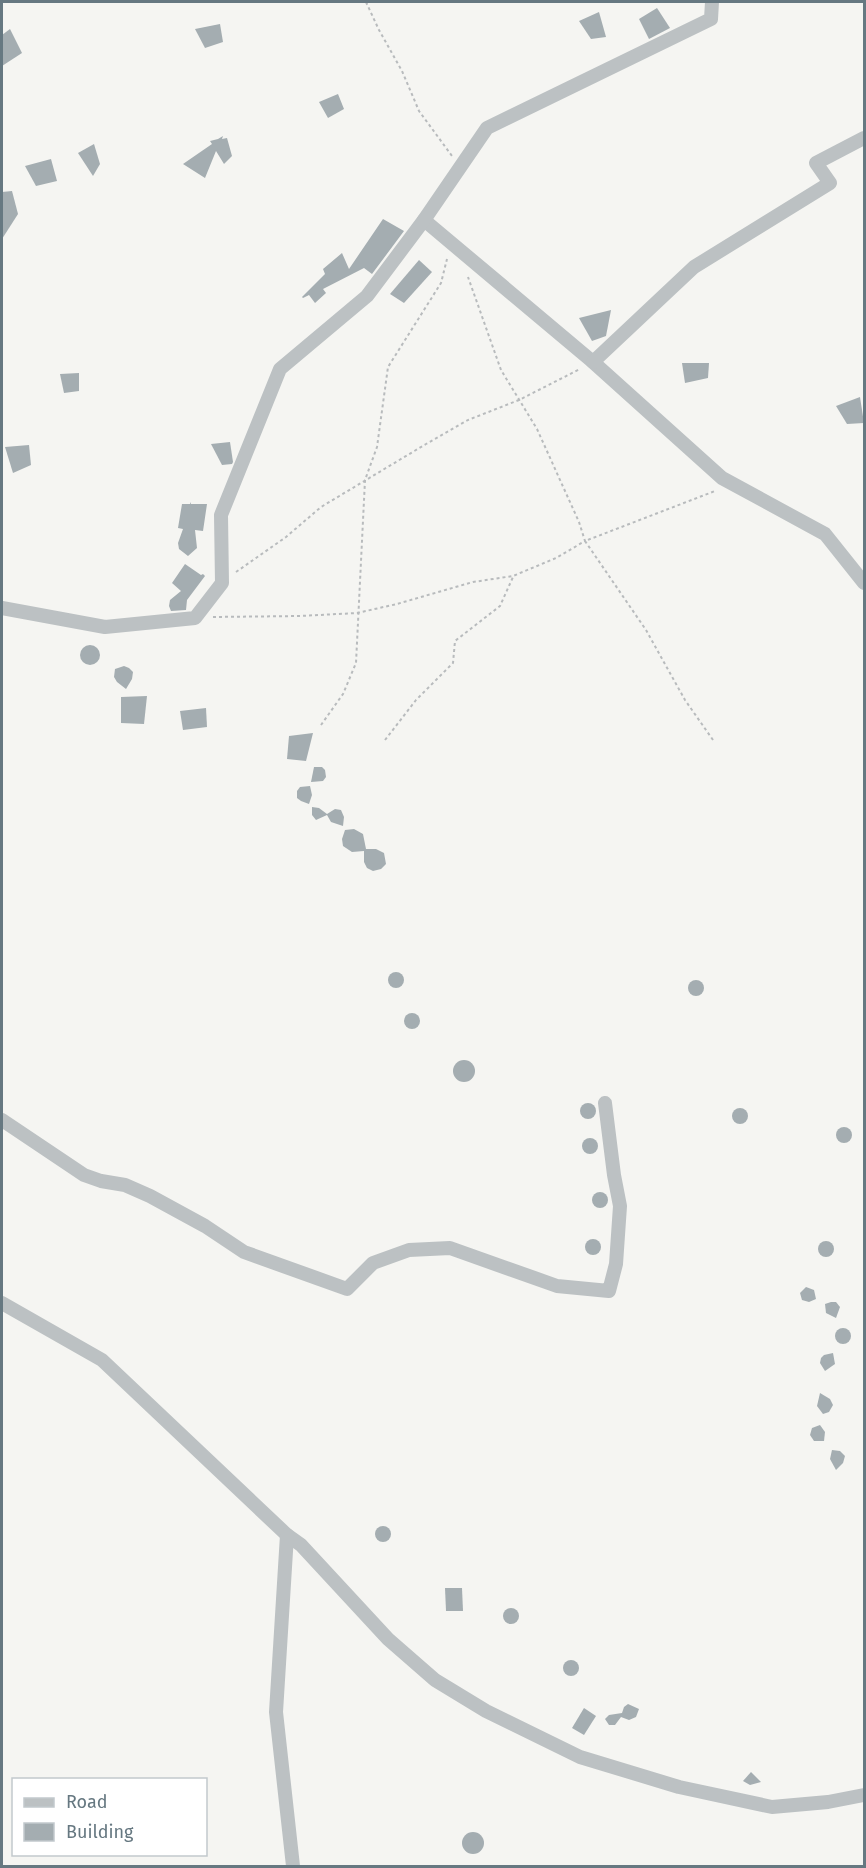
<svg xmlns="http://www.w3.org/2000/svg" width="866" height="1868" viewBox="0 0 866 1868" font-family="'Fira Sans',sans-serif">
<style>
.building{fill:#a4adb1}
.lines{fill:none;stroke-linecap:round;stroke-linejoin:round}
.path{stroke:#b8bbbd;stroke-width:2;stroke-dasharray:3 3;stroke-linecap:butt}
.minor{stroke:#bcc1c3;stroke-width:14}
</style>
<rect width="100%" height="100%" fill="#f5f5f2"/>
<g class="building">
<polygon points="657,8 670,28 649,39 639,19"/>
<polygon points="599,12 606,37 591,39 579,21"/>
<polygon points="220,24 223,42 205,48 195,29"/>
<polygon points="10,29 22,53 2,66 2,35"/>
<polygon points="338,94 344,109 328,118 319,102"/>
<polygon points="223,136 222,139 227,138 232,156 224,164 216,151 205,178 183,164 212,144 210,141 218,139"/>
<polygon points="94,144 100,164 93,176 78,153"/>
<polygon points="51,159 57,181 36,186 25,166"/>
<polygon points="12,191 18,214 2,239 2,192"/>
<polygon points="383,219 404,231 372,274 364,268 323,289 326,293 315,303 309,295 303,298 302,297 325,274 323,269 342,253 349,269"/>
<polygon points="419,260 432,272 404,303 390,294"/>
<polygon points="611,310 606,336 592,341 579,318"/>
<polygon points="682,363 709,363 708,378 685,383"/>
<polygon points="79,373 79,391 64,393 60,374"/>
<polygon points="860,397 864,423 847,424 836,406"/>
<polygon points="230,442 233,462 232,464 222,465 211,444"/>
<polygon points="29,445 31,465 13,473 5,447"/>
<polygon points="191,502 191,504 207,504 203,531 195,530 197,548 188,556 179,549 178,543 183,529 178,528 182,504 190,504"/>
<polygon points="185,564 201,575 203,574 205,576 187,600 186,610 171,611 169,606 170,600 181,591 172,583"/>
<circle cx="90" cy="655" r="10"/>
<polygon points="124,666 129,668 133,672 132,679 126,689 117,682 114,677 115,669"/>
<polygon points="147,696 144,724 121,723 121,697"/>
<polygon points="206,708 207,727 183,730 180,711"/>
<polygon points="313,733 306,761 287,759 289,736"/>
<polygon points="314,767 322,767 325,770 326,777 323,781 311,782"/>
<polygon points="310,786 312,795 309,804 301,801 297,798 297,791 300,787"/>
<polygon points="312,807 319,808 327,814 335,809 341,810 344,817 343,826 331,822 327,815 316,820 312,815"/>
<polygon points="354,829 363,834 366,849 376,849 384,853 386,864 381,869 373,871 367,868 364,862 364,851 352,852 343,846 342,839 345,830"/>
<circle cx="396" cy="980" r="8"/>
<circle cx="696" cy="988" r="8"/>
<circle cx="412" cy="1021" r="8"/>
<circle cx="464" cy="1071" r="11"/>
<circle cx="588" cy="1111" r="8"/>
<circle cx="740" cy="1116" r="8"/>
<circle cx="844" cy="1135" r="8"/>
<circle cx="590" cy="1146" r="8"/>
<circle cx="600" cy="1200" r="8"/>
<circle cx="593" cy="1247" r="8"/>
<circle cx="826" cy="1249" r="8"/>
<polygon points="806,1287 814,1290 816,1299 809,1302 802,1300 800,1293"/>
<polygon points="831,1302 836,1302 840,1307 836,1318 826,1313 825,1304"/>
<circle cx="843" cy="1336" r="8"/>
<polygon points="833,1353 835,1364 825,1371 820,1363 821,1358 824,1355"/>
<polygon points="820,1393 830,1399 833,1405 829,1412 823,1414 817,1406"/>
<polygon points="820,1425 825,1432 824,1441 814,1441 810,1435 812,1428"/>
<polygon points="832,1450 840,1451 845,1456 843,1463 836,1470 830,1459"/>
<circle cx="383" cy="1534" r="8"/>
<polygon points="445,1588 462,1588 463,1611 446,1611"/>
<circle cx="511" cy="1616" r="8"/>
<circle cx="571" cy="1668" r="8"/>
<polygon points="628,1704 639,1709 636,1717 629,1720 621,1717 615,1725 609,1725 605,1719 609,1715 622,1713 624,1707"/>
<polygon points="584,1708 596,1716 584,1735 572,1728"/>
<polygon points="751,1772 761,1782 750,1785 743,1781"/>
<circle cx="473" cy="1843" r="11"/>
</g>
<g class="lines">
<g class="path">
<polyline points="366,2 379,30 402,71 419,111 452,156"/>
<polyline points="236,572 286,537 321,507 426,444 468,420 519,400 580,369"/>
<polyline points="213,617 300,616 357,613 397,604 473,582 513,576 556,558 585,541 579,522 537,429 501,370 468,277"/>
<polyline points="321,725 343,694 356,663 365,480 377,447 388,367 441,283 447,259"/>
<polyline points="385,740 416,700 453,663 455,641 500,606 513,577"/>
<polyline points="713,740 685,700 646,630 585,541 715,491"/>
</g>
<g class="minor">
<polyline points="424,220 593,362 722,478 825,534 864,583"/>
<polyline points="593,362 694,267 830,183 816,163 864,138"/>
<polyline points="2,608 105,627 195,618 222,583 221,515 280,369 367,296 424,220 487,128 711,19 712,2"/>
<polyline points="2,1120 84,1175 101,1181 125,1185 150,1196 205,1226 244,1252 347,1289 373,1263 409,1250 450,1248 557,1286 609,1291 616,1264 620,1206 614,1175 605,1103"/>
<polyline points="2,1303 102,1360 287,1535 301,1545 388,1639 435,1680 486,1711 580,1757 679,1787 772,1807 828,1802 864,1795"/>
<polyline points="287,1535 276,1712 293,1866"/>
</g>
</g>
<rect width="866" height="1868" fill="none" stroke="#667881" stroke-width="6"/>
<rect x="12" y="1778" width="195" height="78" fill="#ffffff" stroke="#c2c9cd" stroke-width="1.5"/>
<rect x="24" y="1798" width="30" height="9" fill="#bcc1c3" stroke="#c2c9cd" stroke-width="1.5"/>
<text x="66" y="1808" font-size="18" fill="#667881">Road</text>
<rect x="24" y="1823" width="30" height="18" fill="#a4adb1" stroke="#c2c9cd" stroke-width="1.5"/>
<text x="66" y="1838" font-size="18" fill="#667881">Building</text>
</svg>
